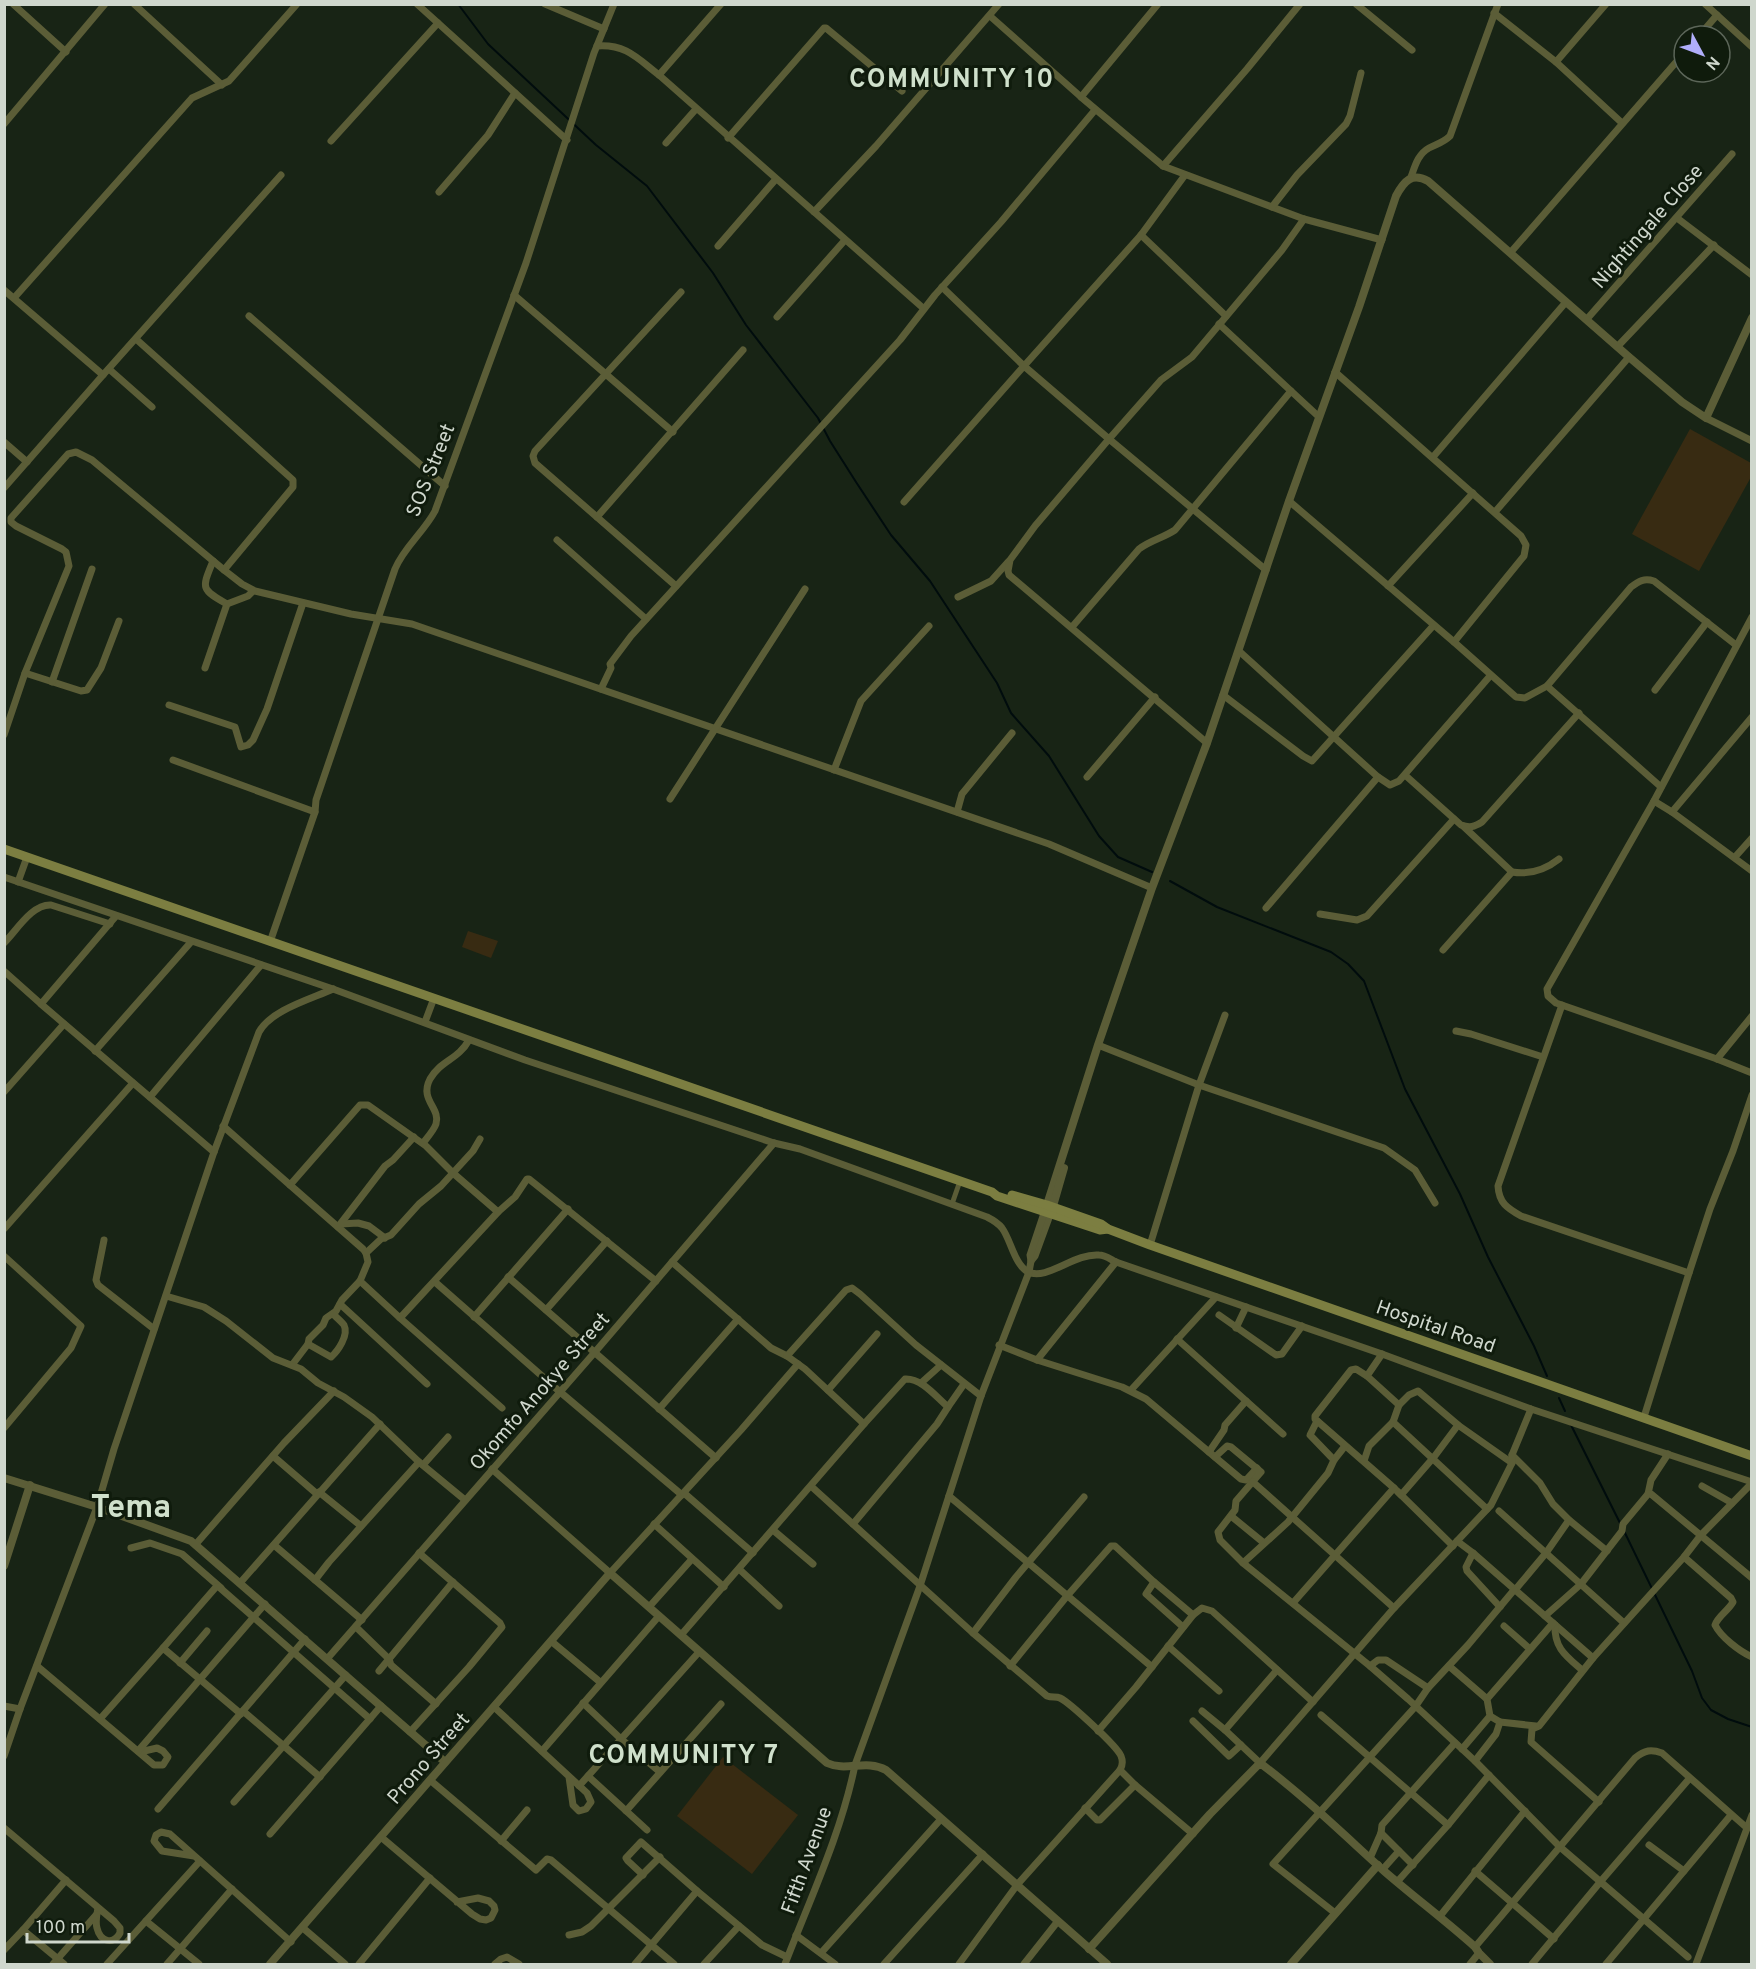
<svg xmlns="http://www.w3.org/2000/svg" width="1756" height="1969" viewBox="0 0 1756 1969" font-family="Overpass,sans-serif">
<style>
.green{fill:#382b12}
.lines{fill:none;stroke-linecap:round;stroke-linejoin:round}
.stream{stroke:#000c0d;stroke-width:2}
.pedestrian{stroke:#5b5d37;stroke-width:5}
.minor{stroke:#5b5d37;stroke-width:7}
.tertiary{stroke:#5b5d37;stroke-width:8}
.secondary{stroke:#7c7e41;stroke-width:9}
.labels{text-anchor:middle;stroke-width:6;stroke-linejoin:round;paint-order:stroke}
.street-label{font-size:20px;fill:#cfd7cd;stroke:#0f1b0c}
.district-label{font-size:26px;font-weight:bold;letter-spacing:1.5px;fill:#cfe0cb;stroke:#0f1b0c}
.town-label{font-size:32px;font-weight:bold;fill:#cfe0cb;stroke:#0f1b0c}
</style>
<rect width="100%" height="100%" fill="#182415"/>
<g class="green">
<polygon points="1690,429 1751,463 1751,477 1699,571 1632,534"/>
<polygon points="468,931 498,941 491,958 462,947"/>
<polygon points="723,1757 798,1815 752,1874 677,1816"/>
</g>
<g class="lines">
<g class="stream">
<polyline points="458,4 488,44 596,145 647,186 713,273 746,325 818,418 830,441 856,482 891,535 930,581 997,683 1011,713 1049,756 1099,836 1118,857 1152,872"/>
<polyline points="1170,881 1217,907 1331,952 1348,964 1364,981 1405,1089 1460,1194 1488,1257 1534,1346 1547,1376"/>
<polyline points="1559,1398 1565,1411"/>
<polyline points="1571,1425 1620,1523"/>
<polyline points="1624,1531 1692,1671 1702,1698 1711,1710 1728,1719 1752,1727"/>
</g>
<polyline class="pedestrian" points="952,1204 960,1181"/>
<g class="minor">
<polyline points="13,4 66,52"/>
<polyline points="134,4 222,85"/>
<polyline points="417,4 567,140"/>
<polyline points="545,4 604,29"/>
<polyline points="1356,4 1412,50"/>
<polyline points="1705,4 1752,47"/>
<polyline points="1494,13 1556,62 1606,4"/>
<polyline points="990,16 1081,97 1163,166 1304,219 1382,240"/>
<polyline points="1699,36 1717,15"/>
<path d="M 597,46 C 626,44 637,58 659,75 L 923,308"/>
<polyline points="1556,62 1622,123"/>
<polyline points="659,75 721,4"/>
<polyline points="1081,97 1158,4"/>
<polyline points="4,124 105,4"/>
<polyline points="728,138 824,28 826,28 902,91"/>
<polyline points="331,141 438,23"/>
<polyline points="666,143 696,109"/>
<polyline points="1163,166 1247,69 1300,4"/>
<path d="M 1411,177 C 1415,166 1418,154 1429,148 C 1436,144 1443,143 1450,136 L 1498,4"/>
<polyline points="439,192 488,135 515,93"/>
<polyline points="1272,207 1297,175 1346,124 1350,116 1361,73"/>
<polyline points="814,212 876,146 999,4"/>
<polyline points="1677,218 1752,275"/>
<polyline points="1141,235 1226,316"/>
<polyline points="718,246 776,179"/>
<polyline points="1511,252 1684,53"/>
<polyline points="942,287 1024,366 1141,235 1185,175"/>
<polyline points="4,290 103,375 4,488"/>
<polyline points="514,295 673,432"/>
<polyline points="14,298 192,98 229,81 297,4"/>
<polyline points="249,316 445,486"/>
<polyline points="777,317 845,240"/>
<polyline points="1587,319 1732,154"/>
<polyline points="1219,324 1291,391"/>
<polyline points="136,339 293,480 293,487 224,570 242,584 255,591 351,614 412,624 1049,844 1152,888"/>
<polyline points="1618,346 1714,245"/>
<polyline points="109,369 152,407"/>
<polyline points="1335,372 1521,536 1526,545 1524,556 1454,642"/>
<polyline points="103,375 281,175"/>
<polyline points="1706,418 1752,441"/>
<polyline points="4,442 27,462"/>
<polyline points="1433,457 1566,302"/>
<path d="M 1289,501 L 1454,642 L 1516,697 L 1525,698 L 1547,686 L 1631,587 C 1639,581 1644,578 1654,581 L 1736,645"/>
<polyline points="904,502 1024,366 1109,439 1161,380 1192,357 1282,250 1304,219"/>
<polyline points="1495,512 1629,357"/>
<polyline points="597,517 743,350"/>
<polyline points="557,540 646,619"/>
<path d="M 213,561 C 202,588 200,589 227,604"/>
<polyline points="676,586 535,463 533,456 535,451 681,292"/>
<polyline points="1388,586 1473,493"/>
<polyline points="958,597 991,581 1008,562"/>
<polyline points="1752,617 1654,801 1547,989 1548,996 1556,1003 1717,1059 1752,1073"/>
<path d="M 1072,627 L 1139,549 C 1151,540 1163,538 1175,530 L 1291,391 L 1319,417"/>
<polyline points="1239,651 1378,777"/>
<polyline points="205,668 227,604 248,596 253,591"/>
<polyline points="25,673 81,691 87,690 101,668 119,621"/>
<polyline points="52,682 92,569"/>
<polyline points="1547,686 1661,787"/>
<polyline points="601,689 611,668 610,664 631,636 900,340 935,295 1001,222 1095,110"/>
<polyline points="1655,690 1707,622"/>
<polyline points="1223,695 1303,756 1312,761 1433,626"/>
<polyline points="169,705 235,727 241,747 248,745 253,740 267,709 303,603"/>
<polyline points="4,735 25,673 69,566 66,552 62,549 16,526 11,522 11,518 68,454 76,452 92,460 224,570"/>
<polyline points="1207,743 1009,575 1008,571 1010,560 1035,526 1109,439 1266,570"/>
<polyline points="173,760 315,812"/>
<polyline points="834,770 861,701 929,626"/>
<path d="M 1405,775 L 1461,825 C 1470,828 1474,827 1482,822 L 1579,713"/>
<polyline points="1087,777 1155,697"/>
<polyline points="670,799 805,589"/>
<polyline points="1654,801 1672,812 1752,717"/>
<polyline points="957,812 962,794 1012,733"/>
<polyline points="1672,812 1752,871"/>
<polyline points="1735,857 1752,838"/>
<path d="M 1512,872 C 1530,875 1545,870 1559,859"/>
<path d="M 4,877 L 333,989 L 525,1060 L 774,1143 L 800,1149 L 987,1217 C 993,1220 998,1223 1002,1228 C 1011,1240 1014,1264 1028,1272 C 1047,1281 1074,1253 1099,1255 C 1105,1255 1110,1259 1116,1262 L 1382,1354 L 1531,1409 L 1752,1482"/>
<polyline points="18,882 27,857"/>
<polyline points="1266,908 1378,777 1390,785 1399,781 1490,676"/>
<polyline points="1320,914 1357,920 1367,916 1454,819"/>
<path d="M 270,942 L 315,812 L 316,800 L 395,569 C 404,547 424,532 435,511 L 526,263 L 594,53 L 614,4"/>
<path d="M 4,943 C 17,930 32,904 51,905 L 110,924"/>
<polyline points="1443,950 1512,872 1463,826"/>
<polyline points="4,971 41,1004 116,916"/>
<polyline points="41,1004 214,1152"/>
<path d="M 1562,1005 L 1498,1186 C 1499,1203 1507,1208 1521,1216 L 1689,1273"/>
<polyline points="425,1022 434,998"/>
<polyline points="1456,1031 1471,1034 1543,1057"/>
<polyline points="1098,1045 1199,1085 1384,1148 1415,1170 1435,1203"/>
<polyline points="95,1051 191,942"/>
<polyline points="1717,1059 1752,1016"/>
<polyline points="4,1092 64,1024"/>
<polyline points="150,1097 261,965"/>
<polyline points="223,1126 290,1185 360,1105 368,1105 426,1146 453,1173 498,1212 400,1318 360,1281"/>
<path d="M 423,1143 C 427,1138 434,1130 436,1124 C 441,1108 419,1100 430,1079 C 441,1060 458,1060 469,1040"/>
<polyline points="290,1185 363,1249 366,1253 368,1262 360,1281 342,1300 336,1311 326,1318 323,1325 309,1339 308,1344 292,1365"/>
<polyline points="498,1212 515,1197 527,1179 529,1179 656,1281"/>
<polyline points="341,1224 358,1223 369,1226 385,1238"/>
<polyline points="338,1227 385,1166 393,1160 414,1137"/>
<polyline points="4,1229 133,1083"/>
<polyline points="104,1240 96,1280 98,1285 154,1329"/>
<polyline points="1150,1245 1199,1085 1225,1015"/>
<polyline points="366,1253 381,1239 391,1235 419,1204 441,1186 473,1151 480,1139"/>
<polyline points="4,1256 81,1326 71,1348 4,1428"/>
<polyline points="1031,1261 1035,1256 1050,1215"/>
<polyline points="672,1262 771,1348 787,1356 846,1290 852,1288 860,1294 916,1345 981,1396"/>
<polyline points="508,1277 716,1458"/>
<polyline points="435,1282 559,1391 682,1495"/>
<polyline points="166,1296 204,1307 226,1321 273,1358 301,1369 318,1383 344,1397 372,1417 419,1462 465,1500"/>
<polyline points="340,1304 427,1384"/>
<polyline points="546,1310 607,1241"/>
<polyline points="1219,1315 1276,1355 1282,1354 1302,1326"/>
<polyline points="474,1317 568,1209"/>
<polyline points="400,1318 502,1408"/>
<polyline points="1236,1328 1246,1307"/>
<polyline points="1177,1339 1283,1434"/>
<path d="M 308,1344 L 331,1357 C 338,1351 349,1335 344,1325 C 341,1321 336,1317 333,1314"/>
<polyline points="999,1345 1037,1360 1122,1387 1146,1399 1241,1479 1246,1480 1257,1468"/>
<polyline points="1382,1354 1367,1376 1399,1405"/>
<polyline points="1037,1360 1116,1262"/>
<polyline points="1367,1376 1356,1369 1351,1370 1315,1416 1315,1419 1394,1488 1453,1546"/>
<polyline points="921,1383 941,1365"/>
<polyline points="828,1390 877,1334"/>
<polyline points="1131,1390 1216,1297"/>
<polyline points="659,1409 738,1319"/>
<polyline points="1644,1417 1689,1273 1710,1209 1733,1151 1752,1095"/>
<polyline points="1317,1421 1310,1435 1334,1460"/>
<polyline points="1393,1422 1487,1509"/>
<path d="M 864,1424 L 905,1379 C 922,1378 936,1397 948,1407 L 964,1384"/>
<polyline points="1209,1452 1224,1430 1225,1425 1246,1401"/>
<polyline points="1512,1455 1540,1483 1553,1504 1569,1520 1607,1551"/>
<polyline points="273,1456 317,1494"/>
<polyline points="1215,1457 1227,1446 1231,1447 1261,1472 1236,1501 1235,1510 1218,1532 1220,1540 1243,1563 1370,1666 1408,1699 1475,1761 1560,1847 1688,1957"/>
<polyline points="1364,1461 1369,1446 1393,1422 1399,1405 1409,1395 1418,1391 1458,1425"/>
<polyline points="423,1465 448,1437"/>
<polyline points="492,1469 610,1573 741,1430 798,1364"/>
<polyline points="1253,1482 1394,1608"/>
<polyline points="1702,1486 1732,1503"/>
<path d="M 812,1487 L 973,1633 L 1047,1696 C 1052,1698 1056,1696 1060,1698 C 1070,1703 1117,1746 1121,1756 C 1123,1761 1123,1765 1120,1770 L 1017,1885 L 959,1964"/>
<polyline points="319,1492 361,1526"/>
<polyline points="1398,1492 1401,1495 1434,1457 1458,1425 1512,1463"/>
<polyline points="684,1493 753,1553"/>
<polyline points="1648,1494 1651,1480 1668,1454"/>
<polyline points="949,1496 1152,1667"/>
<polyline points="1499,1511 1624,1623"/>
<polyline points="1231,1516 1264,1543"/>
<polyline points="654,1524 724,1587"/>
<polyline points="853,1524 937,1424 948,1407"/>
<polyline points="773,1530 813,1564"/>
<polyline points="1457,1541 1473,1553 1593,1658 1539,1726 1532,1729 1531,1742 1599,1802"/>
<polyline points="196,1544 284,1443 334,1391"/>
<polyline points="274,1545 362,1620"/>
<polyline points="131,1548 150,1543 182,1554 221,1588"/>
<polyline points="1473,1553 1466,1567 1467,1571 1500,1607"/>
<path d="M 1684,1557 L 1731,1598 L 1733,1602 C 1728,1611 1718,1616 1715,1625 C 1721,1637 1739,1651 1752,1657"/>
<polyline points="1243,1563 1288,1522 1328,1473 1334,1460 1345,1446"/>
<polyline points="739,1569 779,1606"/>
<polyline points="315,1580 329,1562 419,1462"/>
<polyline points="240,1583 380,1424"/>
<polyline points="1515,1590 1546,1553 1569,1520"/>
<polyline points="1293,1603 1394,1488"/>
<polyline points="649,1607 692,1559"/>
<polyline points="1545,1616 1581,1584 1622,1531 1623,1524 1648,1494 1651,1494 1752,1578"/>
<path d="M 1555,1625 C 1554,1648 1566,1656 1582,1670"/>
<polyline points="1504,1626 1530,1649"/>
<polyline points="356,1627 389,1659 391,1665 436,1704"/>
<polyline points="1183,1627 1146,1594 1154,1582 1193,1615"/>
<polyline points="973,1633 1016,1577 1084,1497"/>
<polyline points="681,1635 864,1424 805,1369 787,1356"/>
<polyline points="551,1641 600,1682"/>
<polyline points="1168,1646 1219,1691"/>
<polyline points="163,1648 216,1587 219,1587 370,1719"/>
<polyline points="1593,1658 1684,1557 1701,1535 1752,1483"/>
<polyline points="327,1659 595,1352 774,1143"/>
<polyline points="180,1663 207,1631"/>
<polyline points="37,1666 154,1765 163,1765 168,1757 163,1751 157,1748 140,1752"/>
<polyline points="1010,1666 1067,1596 1111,1546 1115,1546 1154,1582"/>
<polyline points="1370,1666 1378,1660 1386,1660 1428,1688"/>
<polyline points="1449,1666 1487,1699"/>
<polyline points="379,1671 453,1582"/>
<polyline points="583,1703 621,1739 660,1772"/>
<polyline points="4,1706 20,1709"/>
<polyline points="494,1707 587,1793 591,1802 586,1809 579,1811 573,1805 569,1777"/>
<polyline points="243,1711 320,1777"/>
<polyline points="1202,1711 1225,1730 1260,1763 1394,1608 1491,1505 1512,1463 1512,1455 1531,1409"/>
<polyline points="1321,1715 1448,1825"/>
<polyline points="100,1719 163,1648 241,1714"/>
<polyline points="1193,1721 1229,1756 1241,1745"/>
<polyline points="1500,1722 1536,1726"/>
<polyline points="1225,1730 1277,1670"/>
<polyline points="1098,1731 1136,1687 1193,1615 1202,1608 1212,1611 1313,1702"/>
<polyline points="410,1732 469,1667 502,1627 500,1623 419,1553"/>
<polyline points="1462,1749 1490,1716 1487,1699 1553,1623"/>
<polyline points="138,1751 265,1604"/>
<polyline points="542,1751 659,1616"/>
<path d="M 4,1756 L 20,1709 L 97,1507 L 114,1449 L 214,1152 L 259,1032 C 271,1010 311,999 333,989"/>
<polyline points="1475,1761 1496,1734 1500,1722 1490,1716"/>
<polyline points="1120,1770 1135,1785 1193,1834"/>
<polyline points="588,1776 647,1830"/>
<polyline points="430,1780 536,1870 547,1859 551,1860 674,1964"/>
<polyline points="579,1786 699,1652"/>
<polyline points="234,1802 346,1675"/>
<polyline points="1085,1808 1097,1820 1100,1820 1135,1785"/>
<polyline points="158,1809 305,1639"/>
<polyline points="626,1811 721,1704"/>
<path d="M 4,1828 L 114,1921 L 120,1928 L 120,1933 C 113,1946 100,1941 97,1928 C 95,1921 97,1914 98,1908"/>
<polyline points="1381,1833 1413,1865"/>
<polyline points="270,1834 381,1706"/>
<polyline points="381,1837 472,1914 480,1919 486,1920 491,1918 495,1910 494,1906 489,1901 478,1898 457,1902"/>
<polyline points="501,1841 527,1810"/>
<polyline points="1649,1845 1684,1871"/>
<polyline points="194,1856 162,1851 154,1841 156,1835 161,1832 170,1834 291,1942"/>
<polyline points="1370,1858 1381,1833 1382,1825 1455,1743"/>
<polyline points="1383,1869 1399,1851"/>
<polyline points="1475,1871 1554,1939"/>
<polyline points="643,1875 628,1861 626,1858 641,1842 697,1891 762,1945 787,1957"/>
<polyline points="1397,1882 1448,1825 1489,1775"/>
<polyline points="1335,1913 1273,1864 1415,1707 1428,1688 1468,1645 1514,1590"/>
<polyline points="1440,1916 1525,1811"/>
<polyline points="146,1921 199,1964"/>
<polyline points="303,1928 345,1964"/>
<polyline points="23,1930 66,1880"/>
<polyline points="569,1935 582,1932 591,1926 660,1857"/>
<polyline points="796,1935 835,1964"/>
<path d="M 1475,1947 L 1635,1758 C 1645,1750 1651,1749 1662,1753 L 1747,1828"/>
<polyline points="4,1950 23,1930 64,1964"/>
<polyline points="821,1953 941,1819"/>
<polyline points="53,1964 96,1915"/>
<polyline points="107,1964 200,1861"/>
<polyline points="167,1964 232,1889"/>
<polyline points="359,1964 430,1878"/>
<polyline points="495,1964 501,1959 507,1957 519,1964"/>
<polyline points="635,1964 697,1891"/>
<polyline points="704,1964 739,1926"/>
<path d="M 785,1964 C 810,1899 841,1834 855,1765 L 920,1586 L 981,1396 L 1029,1272 L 1031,1261 L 1030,1255 L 1044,1213"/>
<polyline points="884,1964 983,1854"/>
<polyline points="1024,1964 1058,1921"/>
<polyline points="1470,1964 1479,1953"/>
<polyline points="1532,1964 1601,1881 1689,1779"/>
<polyline points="1606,1964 1731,1815"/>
<polyline points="1696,1964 1752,1815"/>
</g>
<g class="tertiary">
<path d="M 1045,1211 L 1098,1045 L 1152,888 L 1207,743 L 1289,501 L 1359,307 L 1396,196 C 1404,181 1412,172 1428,181 L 1629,357 L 1682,402 L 1706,418 L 1752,318"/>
<polyline points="1051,1213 1064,1168"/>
<polyline points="4,1478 97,1507 191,1541 445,1762"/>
<polyline points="4,1566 30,1485"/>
<path d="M 1089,1949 L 1210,1814 L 1260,1763 C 1304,1796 1343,1834 1384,1871 C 1414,1897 1446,1921 1475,1947 L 1479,1953 L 1490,1964"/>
<path d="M 270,1964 L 610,1573 L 827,1763 C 846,1772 866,1759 886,1770 L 1107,1964"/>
<polyline points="1291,1964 1378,1865"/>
</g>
<g class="secondary">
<polyline points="4,849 992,1192 997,1196 1100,1230 1108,1229"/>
<polyline points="1012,1195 1047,1205 1101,1224 1108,1229 1150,1245 1752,1456"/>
</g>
</g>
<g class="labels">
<g class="street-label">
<text transform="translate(1647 226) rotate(-49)" y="7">Nightingale Close</text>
<text transform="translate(430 470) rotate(-68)" y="7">SOS Street</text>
<text transform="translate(1436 1326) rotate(19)" y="7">Hospital Road</text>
<text transform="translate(539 1391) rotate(-49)" y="7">Okomfo Anokye Street</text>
<text transform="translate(428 1758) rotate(-49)" y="7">Prono Street</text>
<text transform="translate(806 1860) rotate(-70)" y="7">Fifth Avenue</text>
</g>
<g class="district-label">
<text x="952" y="87">COMMUNITY 10</text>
<text x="684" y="1763">COMMUNITY 7</text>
</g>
<g class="town-label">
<text x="131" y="1517">Tema</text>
</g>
</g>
<rect width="1756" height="1969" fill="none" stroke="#cfd7cd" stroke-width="12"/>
<g transform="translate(1702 54) rotate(131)"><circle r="28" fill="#0f1b0c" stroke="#5c6659" stroke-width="1.5"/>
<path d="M0-4.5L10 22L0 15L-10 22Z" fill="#b0aefa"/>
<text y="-9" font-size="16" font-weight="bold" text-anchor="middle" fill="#cfd7cd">N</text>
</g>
<path d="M27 1933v9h102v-9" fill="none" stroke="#cfd7cd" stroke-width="3"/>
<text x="36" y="1933" font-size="18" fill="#cfd7cd" stroke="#0f1b0c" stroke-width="4.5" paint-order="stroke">100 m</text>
</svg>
